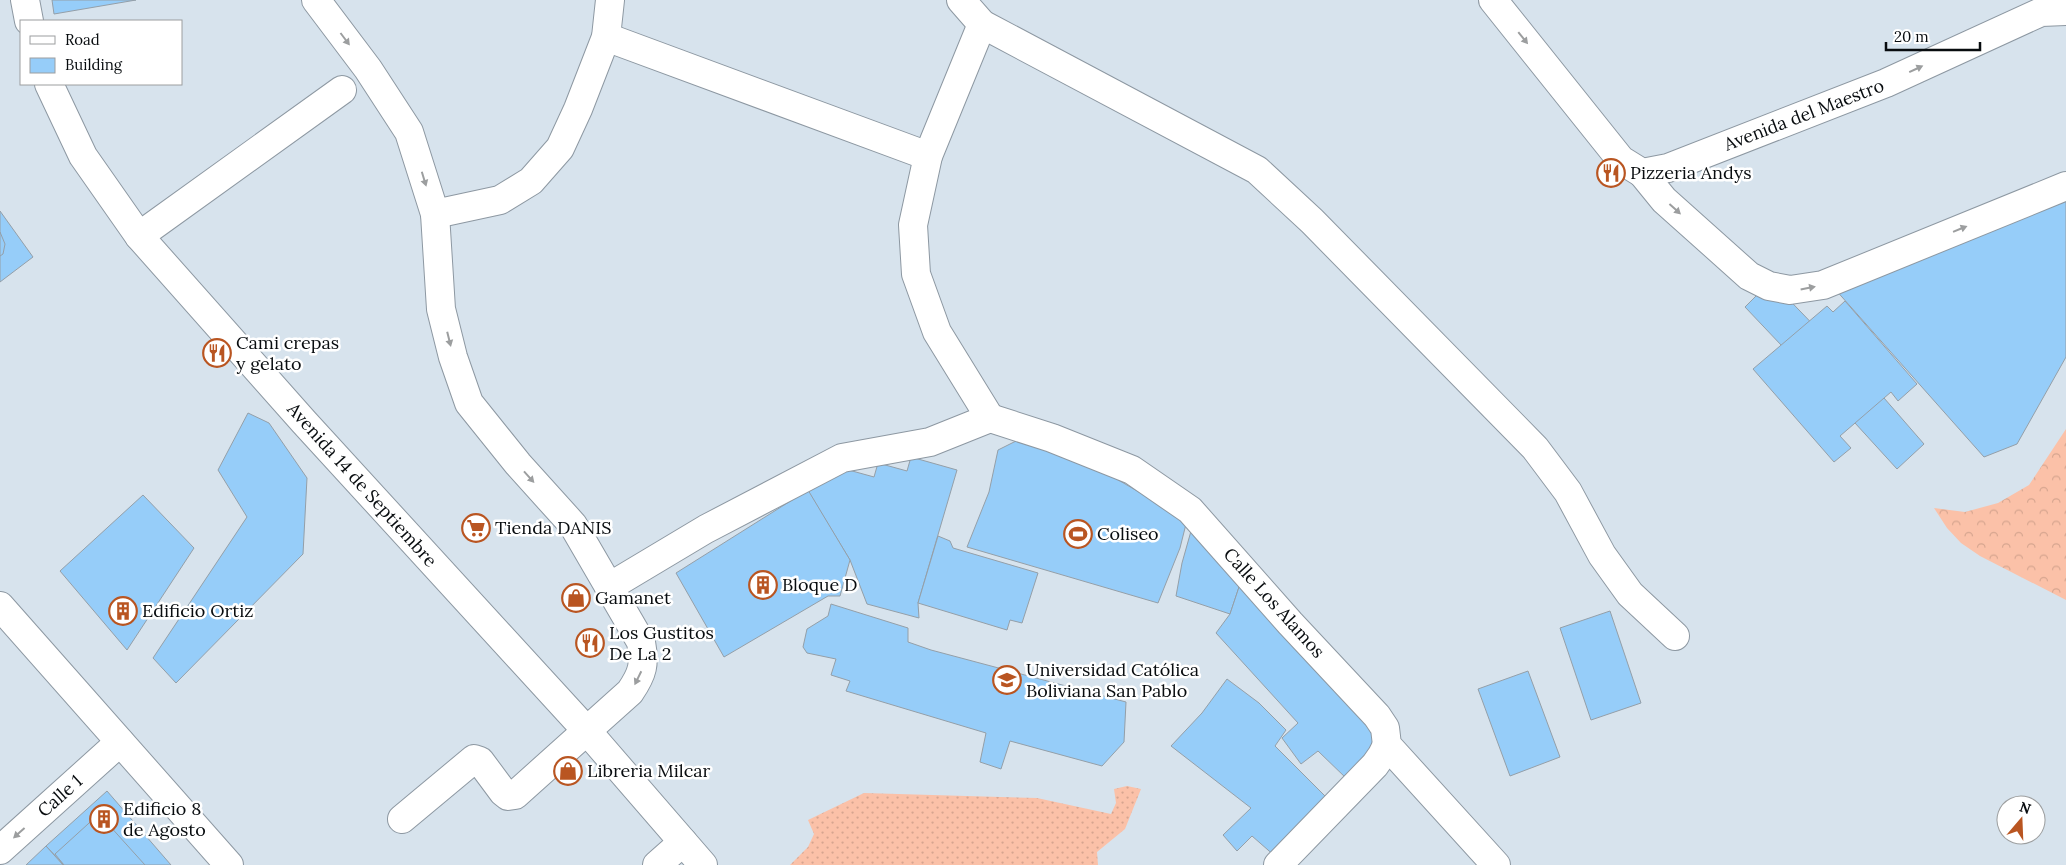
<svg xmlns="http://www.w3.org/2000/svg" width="2066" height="865" viewBox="0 0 2066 865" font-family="Lora,serif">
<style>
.forest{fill:url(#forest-crowns)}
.garden{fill:url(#garden-dots)}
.building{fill:#96cdf9;stroke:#949fa8}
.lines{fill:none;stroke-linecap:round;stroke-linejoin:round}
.minor-casing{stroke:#8d98a2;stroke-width:30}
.major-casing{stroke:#8d98a2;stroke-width:30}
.minor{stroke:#fff;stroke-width:28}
.major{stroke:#fff;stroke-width:28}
.oneway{fill:#9c9e9f}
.labels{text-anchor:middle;stroke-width:5;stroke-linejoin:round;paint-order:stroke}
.street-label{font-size:18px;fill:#080c0f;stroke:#fff}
.poi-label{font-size:18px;fill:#080c0f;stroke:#fff;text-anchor:start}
</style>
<defs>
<pattern id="forest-crowns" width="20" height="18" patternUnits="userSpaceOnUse" patternTransform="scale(1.25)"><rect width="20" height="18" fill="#fbc1a8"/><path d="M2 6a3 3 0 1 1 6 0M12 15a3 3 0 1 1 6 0" fill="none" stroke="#d6a58f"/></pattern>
<pattern id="garden-dots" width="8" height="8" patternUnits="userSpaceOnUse" patternTransform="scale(1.25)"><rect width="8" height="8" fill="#fbc1a8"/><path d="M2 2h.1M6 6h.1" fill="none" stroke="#d6a58f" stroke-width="1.8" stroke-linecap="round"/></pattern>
</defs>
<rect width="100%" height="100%" fill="#d7e3ed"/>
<polygon class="forest" points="2066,429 2066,600 1980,556 1961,543 1947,528 1934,508 1965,512 1998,503 2029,485"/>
<polygon class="garden" points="1127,786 1141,789 1125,829 1097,852 1098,865 790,865 808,847 814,834 808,820 864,793 1037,798 1111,814 1116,803 1114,789"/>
<g class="building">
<polygon points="52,0 136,0 54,14"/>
<polygon points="2066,199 2066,357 2017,444 1984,457 1834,288"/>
<polygon points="0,211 33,257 0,282"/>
<polygon points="0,232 5,244 3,254 0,256"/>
<polygon points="1771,281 1884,398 1924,444 1897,469 1855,423 1745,307"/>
<polygon points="1845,301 1917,384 1898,401 1891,392 1840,436 1851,448 1834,462 1753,369 1827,306 1833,312"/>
<polygon points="248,413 269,423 307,478 303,554 176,683 153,658 247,517 218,470"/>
<polygon points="1022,438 1108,474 1187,520 1180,548 1158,603 967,547 989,492 998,450"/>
<polygon points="911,457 957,470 918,603 919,618 867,604 850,560 808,491 845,469 874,477 878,463 907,471"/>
<polygon points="808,490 850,560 840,596 828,596 724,657 676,573"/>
<polygon points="143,495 194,548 127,650 60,571"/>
<polygon points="1193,524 1240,584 1230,614 1176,596 1182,563"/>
<polygon points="938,536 950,541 953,548 1038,573 1022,623 1010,620 1007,630 918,603"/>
<polygon points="1240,584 1373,727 1377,744 1347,779 1318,751 1301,764 1282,738 1298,723 1216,633 1230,614"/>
<polygon points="831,604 908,628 908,642 931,650 1126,702 1124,742 1102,766 1010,741 1001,769 980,762 986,733 846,691 850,681 831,675 836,659 807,653 803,647 807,629 828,616"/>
<polygon points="1610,611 1641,703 1591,720 1560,628"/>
<polygon points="1528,671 1560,757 1510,776 1478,689"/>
<polygon points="1227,679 1259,703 1286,730 1275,746 1327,798 1276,857 1252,836 1237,851 1223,835 1251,808 1171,746 1202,713"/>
<polygon points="107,791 171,865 64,865 46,846"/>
<polygon points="99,814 145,865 64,865 55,854"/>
<polygon points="46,846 63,865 26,865"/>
</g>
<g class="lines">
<defs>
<g id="minor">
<path d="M 316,0 L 368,69 L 409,132 L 435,214 L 441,309 L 453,357 L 469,403 L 518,464 L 573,525 L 641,642 C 645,664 643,673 630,692 L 515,795 L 508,796 L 503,792 L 480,761 L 474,759 L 402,819"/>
<polyline points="961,0 982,24 1257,170 1312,221 1535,448 1568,492 1602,555 1630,594 1675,636"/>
<polyline points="982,24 928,156 913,225 916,274 937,332 990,418"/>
<polyline points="606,37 928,156"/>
<polyline points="1642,173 1664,200 1749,276 1769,286 1790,290 1823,285 2066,186"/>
<polyline points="435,214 500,200 531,181 560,148 578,109 606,37 610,0"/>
<polyline points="139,236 342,90"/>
<polyline points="990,418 1052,438 1132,470 1190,510 1290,623 1377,716 1385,728 1387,745 1496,865"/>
<polyline points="609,587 706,529 842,458 930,442 990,418"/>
<polyline points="0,850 120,742"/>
<polyline points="657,865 683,842"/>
<polyline points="1278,865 1375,765 1382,755 1387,745"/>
</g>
<g id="major">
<polyline points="25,0 29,21"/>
<polyline points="1493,0 1621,160 1642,173 1668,168 1886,83 2041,12 2066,11"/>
<polyline points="49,84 83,156 139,236 304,422 587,731 703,865"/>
<polyline points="0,606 229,865"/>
</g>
</defs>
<use href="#minor" class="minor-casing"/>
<use href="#major" class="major-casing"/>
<use href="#minor" class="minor"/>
<use href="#major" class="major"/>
</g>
<defs><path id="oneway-solid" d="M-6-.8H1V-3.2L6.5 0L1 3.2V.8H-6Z" transform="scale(1.25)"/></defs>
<g class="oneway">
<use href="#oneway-solid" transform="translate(1523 38) rotate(51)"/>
<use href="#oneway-solid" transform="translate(345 39) rotate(53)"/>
<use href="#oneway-solid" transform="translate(1916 69) rotate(-25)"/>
<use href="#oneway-solid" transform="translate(424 179) rotate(73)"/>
<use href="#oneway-solid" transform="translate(1675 209) rotate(42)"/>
<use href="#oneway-solid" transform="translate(1960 229) rotate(-22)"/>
<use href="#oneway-solid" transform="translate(1808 288) rotate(-11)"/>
<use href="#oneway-solid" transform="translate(449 339) rotate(76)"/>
<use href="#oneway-solid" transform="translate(529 477) rotate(48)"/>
<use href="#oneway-solid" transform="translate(638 678) rotate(116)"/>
<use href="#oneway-solid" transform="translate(19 833) rotate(138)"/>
</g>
<defs>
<symbol id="restaurant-ring" viewBox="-11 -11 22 22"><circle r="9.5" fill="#fff" stroke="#b95521" stroke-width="1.5"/><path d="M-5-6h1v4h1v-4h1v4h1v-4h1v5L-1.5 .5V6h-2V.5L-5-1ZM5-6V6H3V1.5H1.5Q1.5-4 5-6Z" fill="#b95521"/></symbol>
<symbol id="supermarket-ring" viewBox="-11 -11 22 22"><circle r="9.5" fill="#fff" stroke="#b95521" stroke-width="1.5"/><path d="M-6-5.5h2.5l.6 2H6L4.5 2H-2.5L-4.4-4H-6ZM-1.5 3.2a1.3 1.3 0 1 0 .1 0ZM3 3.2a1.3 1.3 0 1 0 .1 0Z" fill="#b95521"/></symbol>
<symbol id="stadium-ring" viewBox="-11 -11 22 22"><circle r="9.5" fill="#fff" stroke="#b95521" stroke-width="1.5"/><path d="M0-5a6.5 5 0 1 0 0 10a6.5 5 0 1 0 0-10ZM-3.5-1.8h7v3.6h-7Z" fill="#b95521"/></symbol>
<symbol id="building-ring" viewBox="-11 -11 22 22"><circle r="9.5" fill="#fff" stroke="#b95521" stroke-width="1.5"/><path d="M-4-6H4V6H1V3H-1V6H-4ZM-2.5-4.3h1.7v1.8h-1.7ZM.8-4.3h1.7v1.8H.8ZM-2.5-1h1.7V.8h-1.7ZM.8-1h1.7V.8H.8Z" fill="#b95521"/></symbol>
<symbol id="shop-ring" viewBox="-11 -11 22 22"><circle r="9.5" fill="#fff" stroke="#b95521" stroke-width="1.5"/><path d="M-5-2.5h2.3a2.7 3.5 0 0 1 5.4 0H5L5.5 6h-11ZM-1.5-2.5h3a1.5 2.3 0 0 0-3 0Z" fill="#b95521"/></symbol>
<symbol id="university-ring" viewBox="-11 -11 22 22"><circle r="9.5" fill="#fff" stroke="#b95521" stroke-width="1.5"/><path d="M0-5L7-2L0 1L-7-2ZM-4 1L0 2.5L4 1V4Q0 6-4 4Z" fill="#b95521"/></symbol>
</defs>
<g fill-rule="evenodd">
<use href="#restaurant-ring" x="1595" y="157" width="32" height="32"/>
<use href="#restaurant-ring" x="201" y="337" width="32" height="32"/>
<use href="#supermarket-ring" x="460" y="512" width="32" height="32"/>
<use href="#stadium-ring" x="1062" y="518" width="32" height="32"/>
<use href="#building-ring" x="747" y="569" width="32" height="32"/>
<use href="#shop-ring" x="560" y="582" width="32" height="32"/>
<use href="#building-ring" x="107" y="595" width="32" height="32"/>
<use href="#restaurant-ring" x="574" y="627" width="32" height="32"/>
<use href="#university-ring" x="991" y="664" width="32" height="32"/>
<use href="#shop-ring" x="552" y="755" width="32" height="32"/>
<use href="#building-ring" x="88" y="803" width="32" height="32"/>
</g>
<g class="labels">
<g class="street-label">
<text transform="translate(1804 115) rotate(-21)" y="6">Avenida del Maestro</text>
<text transform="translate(362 485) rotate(48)" y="6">Avenida 14 de Septiembre</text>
<text transform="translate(1274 603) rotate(48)" y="6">Calle Los Alamos</text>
<text transform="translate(60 796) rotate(-42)" y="6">Calle 1</text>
</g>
<g class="poi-label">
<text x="1630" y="179">Pizzeria Andys</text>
<text x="236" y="349">Cami crepas<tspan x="236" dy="21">y gelato</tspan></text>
<text x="495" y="534">Tienda DANIS</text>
<text x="1097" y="540">Coliseo</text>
<text x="782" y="591">Bloque D</text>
<text x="595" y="604">Gamanet</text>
<text x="142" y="617">Edificio Ortiz</text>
<text x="609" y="639">Los Gustitos<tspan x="609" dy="21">De La 2</tspan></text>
<text x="1026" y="676">Universidad Católica<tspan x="1026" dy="21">Boliviana San Pablo</tspan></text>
<text x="587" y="777">Libreria Milcar</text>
<text x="123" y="815">Edificio 8<tspan x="123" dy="21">de Agosto</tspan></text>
</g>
</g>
<rect x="20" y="20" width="162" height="65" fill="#ffffff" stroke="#9c9e9f"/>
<rect x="30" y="36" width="25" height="8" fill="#ffffff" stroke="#9c9e9f"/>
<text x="65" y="45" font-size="15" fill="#080c0f">Road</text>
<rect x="30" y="58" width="25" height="15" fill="#96cdf9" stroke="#9c9e9f"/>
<text x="65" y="70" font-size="15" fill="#080c0f">Building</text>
<g transform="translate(2021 820) rotate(19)"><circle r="24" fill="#ffffff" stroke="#9c9e9f"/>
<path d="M0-4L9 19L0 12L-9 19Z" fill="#b95521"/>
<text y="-8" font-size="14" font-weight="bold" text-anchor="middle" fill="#080c0f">N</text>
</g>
<path d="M1886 42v8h94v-8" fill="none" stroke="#080c0f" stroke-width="2.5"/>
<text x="1894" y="42" font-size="15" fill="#080c0f" stroke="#ffffff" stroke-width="4" paint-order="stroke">20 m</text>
</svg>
